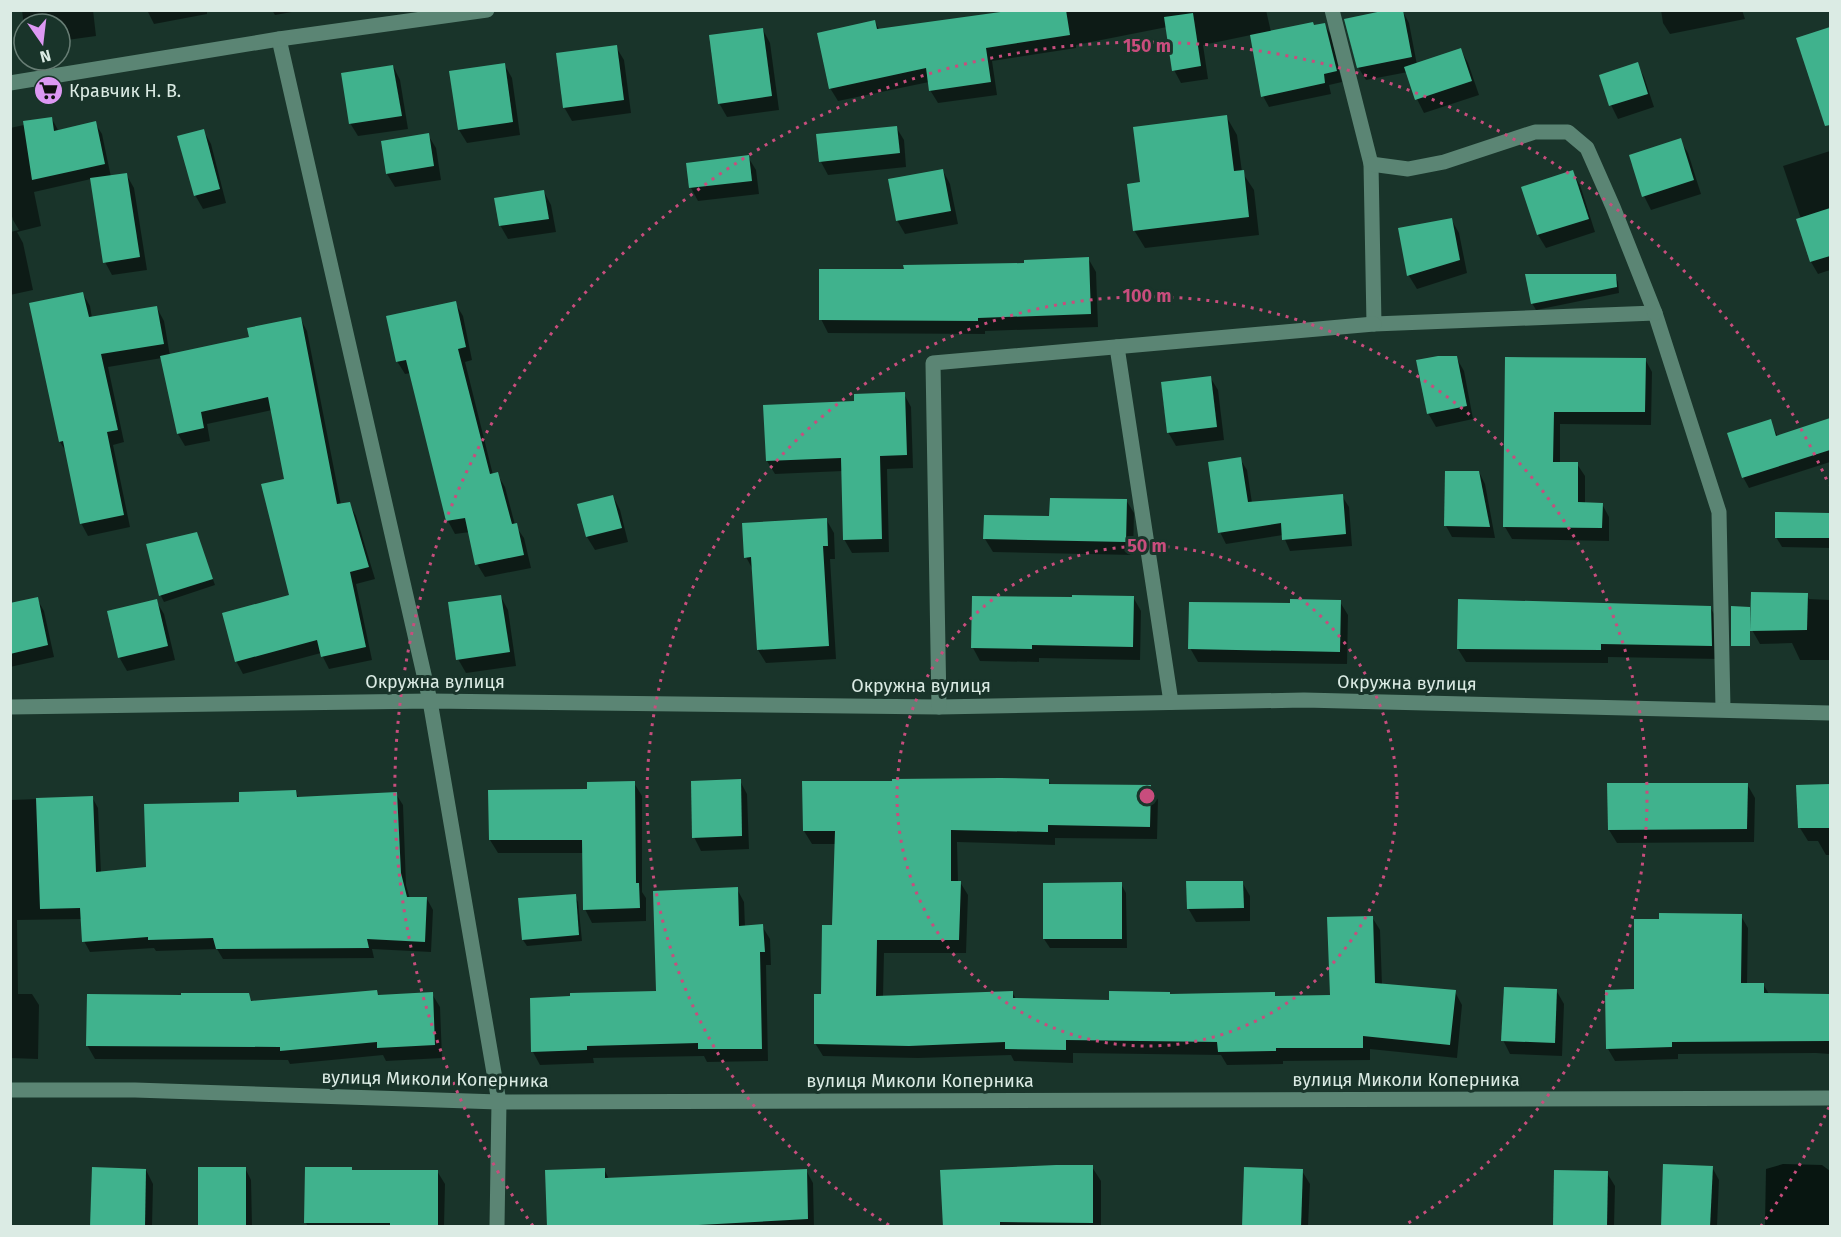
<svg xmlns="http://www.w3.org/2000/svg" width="1841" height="1237" viewBox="0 0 1841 1237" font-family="'Fira Sans',sans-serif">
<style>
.water{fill:#081611}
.shadow{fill:#0007}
.building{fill:#40b28d}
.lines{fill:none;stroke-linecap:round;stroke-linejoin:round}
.minor{stroke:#5b8574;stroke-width:15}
.ring{fill:none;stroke:#c84d7d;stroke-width:3;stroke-dasharray:3 6}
.labels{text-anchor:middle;stroke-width:6;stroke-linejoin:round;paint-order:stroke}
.poi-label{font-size:18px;fill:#dbebe4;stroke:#19342a;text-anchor:start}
.street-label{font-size:18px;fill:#dbebe4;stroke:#19342a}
.centre{fill:#c84d7d;stroke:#19342a;stroke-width:3}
.ring-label{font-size:18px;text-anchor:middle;font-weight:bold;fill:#c84d7d;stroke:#19342a;stroke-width:6;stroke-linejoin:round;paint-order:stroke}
</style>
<rect width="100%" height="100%" fill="#19342a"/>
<polygon class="water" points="1783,1164 1822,1165 1830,1171 1830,1226 1765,1226 1766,1169"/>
<g class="shadow">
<polygon points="22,10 93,10 96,36 60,41 60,24 24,24 24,27"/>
<polygon points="147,10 207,10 207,14 154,24"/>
<polygon points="272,10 303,10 275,15"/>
<polygon points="1020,10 1266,10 1271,32 1324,24 1331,35 1342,82 1329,85 1331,94 1269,107 1263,96 1251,35 1203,45 1208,79 1181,83 1174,70 1167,27 1076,45 1076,48 992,61 997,95 938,103 930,90 929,82 838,101 830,88 875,22 880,31"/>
<polygon points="1402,10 1409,23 1417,65 1461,50 1468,63 1479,95 1424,113 1417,99 1408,72 1366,80 1358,67"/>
<polygon points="1661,10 1742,10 1745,19 1670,34 1663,23"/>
<polygon points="1830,28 1830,91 1820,95 1798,39"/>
<polygon points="763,30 770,43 779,110 727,117 719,103"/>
<polygon points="616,47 624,60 631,113 572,121 564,107"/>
<polygon points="504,64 512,78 520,135 467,143 459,130"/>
<polygon points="1637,64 1644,77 1654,107 1618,119 1611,105"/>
<polygon points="393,66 400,80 408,129 358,136 350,123"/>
<polygon points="1226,116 1237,135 1242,172 1254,190 1259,235 1145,248 1134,230 1142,184"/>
<polygon points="52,119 58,130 95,123 102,134 111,177 126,174 134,188 147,270 112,275 105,262 91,179 34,192 41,226 17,232 23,243 33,290 10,295 10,232 19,230 13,220 10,209 10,128"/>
<polygon points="896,127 904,140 906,167 828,175 821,162"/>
<polygon points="203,130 211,144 226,203 203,209 195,195"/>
<polygon points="428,135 436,148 441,180 395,187 387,174 382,142"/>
<polygon points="1680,140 1688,153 1701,194 1651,210 1644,196"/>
<polygon points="1830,151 1830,270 1818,274 1811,262 1798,220 1801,219 1783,166"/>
<polygon points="748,157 756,170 759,194 698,201 691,188"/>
<polygon points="943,171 950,184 958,224 905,234 897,220"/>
<polygon points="1572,172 1580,185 1595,232 1546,248 1538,235 1523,188"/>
<polygon points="544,192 551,205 556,232 508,239 500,225"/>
<polygon points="1451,219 1459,233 1467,273 1417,289 1409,276 1400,229"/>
<polygon points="1088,258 1096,272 1098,327 985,331 985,334 828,333 821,319 906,270 1025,264"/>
<polygon points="1615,276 1618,282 1619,293 1536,310 1532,303"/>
<polygon points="83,294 90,306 92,318 157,308 164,321 170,356 250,338 300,318 307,331 341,505 349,503 356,516 375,579 356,584 372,660 329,669 321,653 243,674 236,661 291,596 285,480 272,410 207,424 210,441 185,446 178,434 162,358 108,367 124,442 113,445 130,527 88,536 81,523 67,453 60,442"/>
<polygon points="455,303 463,316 472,360 465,362 493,475 497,474 505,487 515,525 524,538 531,568 485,577 477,564 470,532 455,534 448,521 411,373 405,374 397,361"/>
<polygon points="1456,357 1464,371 1473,419 1436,427 1428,413"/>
<polygon points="1507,358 1645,359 1652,372 1651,425 1560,424 1560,463 1577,464 1585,476 1585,504 1602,504 1609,517 1609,541 1512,539 1505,527"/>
<polygon points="1210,377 1218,390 1224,440 1176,446 1168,432"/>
<polygon points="904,394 911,407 913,468 887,469 889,552 852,553 844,539 843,471 775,474 767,461 856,403"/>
<polygon points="1830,420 1830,462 1749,488 1743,477 1770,421 1778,437"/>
<polygon points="1240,459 1247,470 1252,503 1342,496 1349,507 1352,546 1290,551 1283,535 1226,544 1220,532"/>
<polygon points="1479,472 1485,484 1495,538 1452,537 1446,526"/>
<polygon points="613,496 620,510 628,542 595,550 587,537"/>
<polygon points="1126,500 1134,513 1133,555 993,552 985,539 1051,517"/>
<polygon points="1776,514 1830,514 1830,548 1782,547 1776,537"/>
<polygon points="826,519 834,533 835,559 830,559 836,659 766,663 758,650 753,570 746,557"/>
<polygon points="196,533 215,585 164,602 161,596 148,545"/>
<polygon points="1807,594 1809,599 1830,600 1830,660 1800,660 1792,643 1760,644 1752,630"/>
<polygon points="501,597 508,610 516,666 466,673 458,659"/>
<polygon points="974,597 1133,597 1141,611 1140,660 1039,658 1039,662 980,661 973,648"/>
<polygon points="37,599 44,611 54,657 10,667 10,604"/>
<polygon points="1459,600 1710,607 1718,621 1719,659 1608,657 1608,663 1466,662 1458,649"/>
<polygon points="156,601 164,614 175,660 127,671 119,657"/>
<polygon points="1340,602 1348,615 1347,664 1198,662 1190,648 1291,604"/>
<polygon points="1048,780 1051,785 1150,787 1158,800 1157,839 1055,838 1055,845 957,842 958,882 960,882 968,895 966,953 884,953 883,997 1012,992 1016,999 1110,1001 1170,995 1274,994 1276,997 1331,997 1372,917 1380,930 1382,985 1455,992 1462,1005 1457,1058 1370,1049 1370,1060 1283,1061 1283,1064 1227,1065 1221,1055 1073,1053 1073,1063 1014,1061 1011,1055 918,1058 823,1056 815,1043 833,927 836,844 812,844 804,831"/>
<polygon points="740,781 747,794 749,849 701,851 694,837"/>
<polygon points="634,783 642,796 642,892 646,898 646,921 592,923 585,909 583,853 498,853 490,840 490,791 588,790"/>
<polygon points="1747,784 1755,798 1754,842 1617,843 1609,830"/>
<polygon points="1798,786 1830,786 1830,855 1826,855 1818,841 1808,841 1800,828"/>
<polygon points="295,791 299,798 396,794 403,805 406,885 410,899 427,899 433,910 431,952 372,949 374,958 223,959 217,949 156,951 154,948 90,952 84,941 82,919 17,920 18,994 32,994 39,1005 38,1059 10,1058 10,800 92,797 98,808 101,873 147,868 241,803"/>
<polygon points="1242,882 1250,896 1250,921 1196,922 1188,908"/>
<polygon points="1121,884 1126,893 1127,948 1050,948 1044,939"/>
<polygon points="737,889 744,902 745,927 762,926 770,939 771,965 766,965 768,1061 707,1062 704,1056 593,1058 594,1063 540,1065 533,1052 658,992"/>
<polygon points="575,896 578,902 582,941 527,946 523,940 520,900"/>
<polygon points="1741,916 1748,928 1747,984 1763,984 1769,994 1830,996 1830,1054 1816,1053 1678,1054 1678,1059 1615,1061 1608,1049 1606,991 1635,990"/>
<polygon points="1556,990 1564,1004 1562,1056 1510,1054 1503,1040"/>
<polygon points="376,991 379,996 432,994 440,1007 442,1058 386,1061 383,1055 290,1064 288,1060 95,1059 87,1045 248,995 253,1003"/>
<polygon points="1092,1167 1101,1181 1101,1226 944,1226"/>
<polygon points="1712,1167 1719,1180 1717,1226 1663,1226"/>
<polygon points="245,1168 251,1180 252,1226 200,1226"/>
<polygon points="604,1169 609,1179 806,1170 813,1183 814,1226 549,1226"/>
<polygon points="146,1170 153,1184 152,1226 92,1226"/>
<polygon points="353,1171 437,1171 445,1184 444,1226 308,1226 306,1223"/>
<polygon points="1302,1171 1310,1184 1308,1226 1244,1226"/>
<polygon points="1607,1173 1615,1186 1614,1226 1555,1226"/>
</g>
<g class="building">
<polygon points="1015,10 1066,10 1070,35 986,48 991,82 929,91 926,68 829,89 817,33 875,20 877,29"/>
<polygon points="1387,10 1403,10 1412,57 1357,68 1344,19"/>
<polygon points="1193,13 1201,66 1172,71 1164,17"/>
<polygon points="1313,22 1314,25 1325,23 1337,71 1324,74 1325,83 1261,97 1250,35"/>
<polygon points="1830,27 1830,125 1825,126 1796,38"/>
<polygon points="763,28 772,96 718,104 709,35"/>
<polygon points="617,45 624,100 563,108 556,53"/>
<polygon points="1461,48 1472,81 1415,100 1404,67"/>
<polygon points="1638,62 1648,94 1609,106 1599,75"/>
<polygon points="505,63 513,122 458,130 449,71"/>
<polygon points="393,65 402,116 349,124 341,73"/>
<polygon points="1227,115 1234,171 1244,170 1249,217 1133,231 1127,184 1140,182 1133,127"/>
<polygon points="52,117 54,131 96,121 105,164 32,180 23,121"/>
<polygon points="897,126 900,153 819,162 816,134"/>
<polygon points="204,129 220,189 194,196 177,136"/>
<polygon points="429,133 434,166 386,174 381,141"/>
<polygon points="1681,138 1694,180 1642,197 1629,155"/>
<polygon points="749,155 752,181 689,188 686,163"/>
<polygon points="943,169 951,211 896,221 888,179"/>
<polygon points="1573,170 1589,219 1537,235 1521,187"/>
<polygon points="127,173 140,257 103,263 90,178"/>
<polygon points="544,190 549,219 499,226 494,198"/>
<polygon points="1830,208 1830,256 1810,262 1796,219"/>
<polygon points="1452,218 1460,260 1407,276 1398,228"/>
<polygon points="1089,257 1091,314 978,318 978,321 819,320 819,269 904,269 903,265 1024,263 1024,260"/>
<polygon points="1525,274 1616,274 1617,287 1531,304"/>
<polygon points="83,292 89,317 157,306 164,344 101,354 118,430 107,432 124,515 80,524 63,441 59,442 29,303"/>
<polygon points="456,301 466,347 458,349 490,474 498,472 512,524 517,523 524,555 475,565 465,518 446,521 406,360 396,362 386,316"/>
<polygon points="301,317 337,504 350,502 369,567 350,572 366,647 321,657 317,640 235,662 222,613 289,595 261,484 284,479 268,397 201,412 204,428 177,434 160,356 249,337 247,328"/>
<polygon points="1438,356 1457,356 1467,406 1427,414 1416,360"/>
<polygon points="1505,357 1646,358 1645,412 1554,412 1553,462 1578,462 1578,502 1603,503 1602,528 1503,527"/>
<polygon points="1211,376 1217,427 1167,433 1161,382"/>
<polygon points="905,392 907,455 880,456 882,539 843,540 841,458 766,461 763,405 854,401 854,394"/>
<polygon points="1830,418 1830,450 1742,478 1727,433 1771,419 1776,436"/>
<polygon points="1241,457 1248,502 1343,494 1346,534 1282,540 1281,523 1218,533 1208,462"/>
<polygon points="1445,471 1479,471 1490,527 1444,526"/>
<polygon points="613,495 622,528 586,537 577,504"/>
<polygon points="1050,498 1127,499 1126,542 983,539 984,515 1049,516"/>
<polygon points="1775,512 1830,513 1830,538 1775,538"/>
<polygon points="827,518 828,546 823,546 829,646 757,650 751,557 744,558 742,523"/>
<polygon points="197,532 213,579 159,596 146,544"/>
<polygon points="1751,592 1808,593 1807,630 1750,631"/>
<polygon points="501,595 510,652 456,660 448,602"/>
<polygon points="1072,595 1134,596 1133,647 1032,645 1032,649 971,648 972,596 1072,597"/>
<polygon points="38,597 48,645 10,654 10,603"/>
<polygon points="157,599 168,646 118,658 107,611"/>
<polygon points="1290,599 1341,600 1340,652 1188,649 1189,602 1290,603"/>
<polygon points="1458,599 1711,606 1712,646 1601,644 1601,650 1457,649"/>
<polygon points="1731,606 1750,607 1750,646 1731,646"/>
<polygon points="1000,778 1049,779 1049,784 1151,785 1150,827 1048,825 1048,832 951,830 951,881 961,881 959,940 877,940 876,996 1013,991 1013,998 1109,1000 1109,991 1170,992 1170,994 1275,992 1275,996 1330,995 1327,917 1373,916 1375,983 1456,990 1450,1045 1363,1036 1363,1048 1276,1048 1276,1051 1218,1052 1217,1042 1066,1040 1066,1050 1005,1049 1005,1042 909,1046 814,1044 814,994 821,994 822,925 832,925 835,831 803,831 802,781 892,781 892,779"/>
<polygon points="741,779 742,836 692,838 691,781"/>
<polygon points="635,781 636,883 639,883 640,908 583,910 582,840 489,840 488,790 587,789 587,782"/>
<polygon points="1607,783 1748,783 1747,829 1608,830"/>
<polygon points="1830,784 1830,828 1798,828 1796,785"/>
<polygon points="296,790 297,797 397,792 401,873 407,897 427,897 425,942 367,939 369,948 216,949 213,938 148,940 148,937 82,942 80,908 40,909 36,798 93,796 96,872 146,867 144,804 239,802 239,792"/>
<polygon points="1186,881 1243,881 1244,908 1187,909"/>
<polygon points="1122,882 1122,939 1043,939 1043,883"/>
<polygon points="738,887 739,926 763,924 765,952 760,952 762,1049 698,1049 698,1043 587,1046 587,1050 531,1052 530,998 570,996 570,993 656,991 653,891"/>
<polygon points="576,894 579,935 522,940 518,898"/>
<polygon points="1659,913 1742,914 1741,983 1764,983 1764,993 1830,994 1830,1041 1672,1042 1672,1047 1606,1049 1605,990 1634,989 1634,919 1659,919"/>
<polygon points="1504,987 1557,989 1555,1043 1501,1041"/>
<polygon points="377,990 378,995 433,992 435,1045 377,1048 377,1042 280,1051 280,1047 86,1046 87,994 181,995 181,993 249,993 251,1001"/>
<polygon points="1663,1164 1713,1166 1710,1227 1661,1227"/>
<polygon points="1056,1165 1093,1165 1093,1223 1000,1222 1000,1227 943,1227 940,1170"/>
<polygon points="92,1167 146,1169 145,1227 90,1227"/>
<rect x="198" y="1167" width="48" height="60"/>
<polygon points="305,1167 352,1167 352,1170 438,1170 438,1227 390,1227 390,1223 304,1223"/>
<polygon points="1244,1167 1303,1169 1301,1227 1242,1227"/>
<polygon points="605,1168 605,1178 807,1169 808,1219 661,1227 547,1227 545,1170"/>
<polygon points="1554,1170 1608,1171 1607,1227 1553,1226"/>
</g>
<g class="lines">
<g class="minor">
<polyline points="1332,10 1371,164 1374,324 1655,313 1719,512 1723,709"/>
<polyline points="279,39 430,701 499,1102 497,1226"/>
<polyline points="10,83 279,39 487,10"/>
<polyline points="1371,164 1408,169 1444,162 1535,132 1568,132 1587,148 1613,207 1655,313"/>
<polyline points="1117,347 1171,702"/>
<polyline points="10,707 430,701 939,707 1304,700 1830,713"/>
<polyline points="939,707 933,363 1374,324"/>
<polyline points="10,1090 135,1090 499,1102 1830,1098"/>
</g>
</g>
<g class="ring">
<circle cx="1147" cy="796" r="250"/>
<path d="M889 1225A500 500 0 1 1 1405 1225"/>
<path d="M1829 1107A750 750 0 0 1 1761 1226M533 1226A750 750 0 1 1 1829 485"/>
</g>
<defs>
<symbol id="supermarket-disc" viewBox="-11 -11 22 22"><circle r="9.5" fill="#dd98f3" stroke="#19342a"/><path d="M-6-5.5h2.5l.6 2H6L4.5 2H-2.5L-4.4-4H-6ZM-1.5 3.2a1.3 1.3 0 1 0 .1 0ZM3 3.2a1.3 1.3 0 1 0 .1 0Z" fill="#111"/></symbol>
</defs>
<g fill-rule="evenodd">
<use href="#supermarket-disc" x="32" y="74" width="33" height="33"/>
</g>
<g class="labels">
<g class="poi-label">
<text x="69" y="97">Кравчик Н. В.</text>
</g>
<g class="street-label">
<text x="435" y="688">Окружна вулиця</text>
<text transform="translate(1407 683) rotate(1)" y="6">Окружна вулиця</text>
<text x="921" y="692">Окружна вулиця</text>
<text transform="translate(435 1079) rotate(1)" y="6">вулиця Миколи Коперника</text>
<text x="1406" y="1086">вулиця Миколи Коперника</text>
<text x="920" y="1087">вулиця Миколи Коперника</text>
</g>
</g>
<circle cx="1147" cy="796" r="9" class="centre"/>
<g class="ring-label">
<text x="1147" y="52">150 m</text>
<text x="1147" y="302">100 m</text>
<text x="1147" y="552">50 m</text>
</g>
<rect width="1841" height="1237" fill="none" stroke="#dbebe4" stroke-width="24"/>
<g transform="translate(42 42) rotate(166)"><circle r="28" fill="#19342a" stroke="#677d74" stroke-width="1.5"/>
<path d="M0-4.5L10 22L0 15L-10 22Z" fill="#dd98f3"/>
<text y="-9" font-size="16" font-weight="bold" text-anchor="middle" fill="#dbebe4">N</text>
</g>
</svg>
